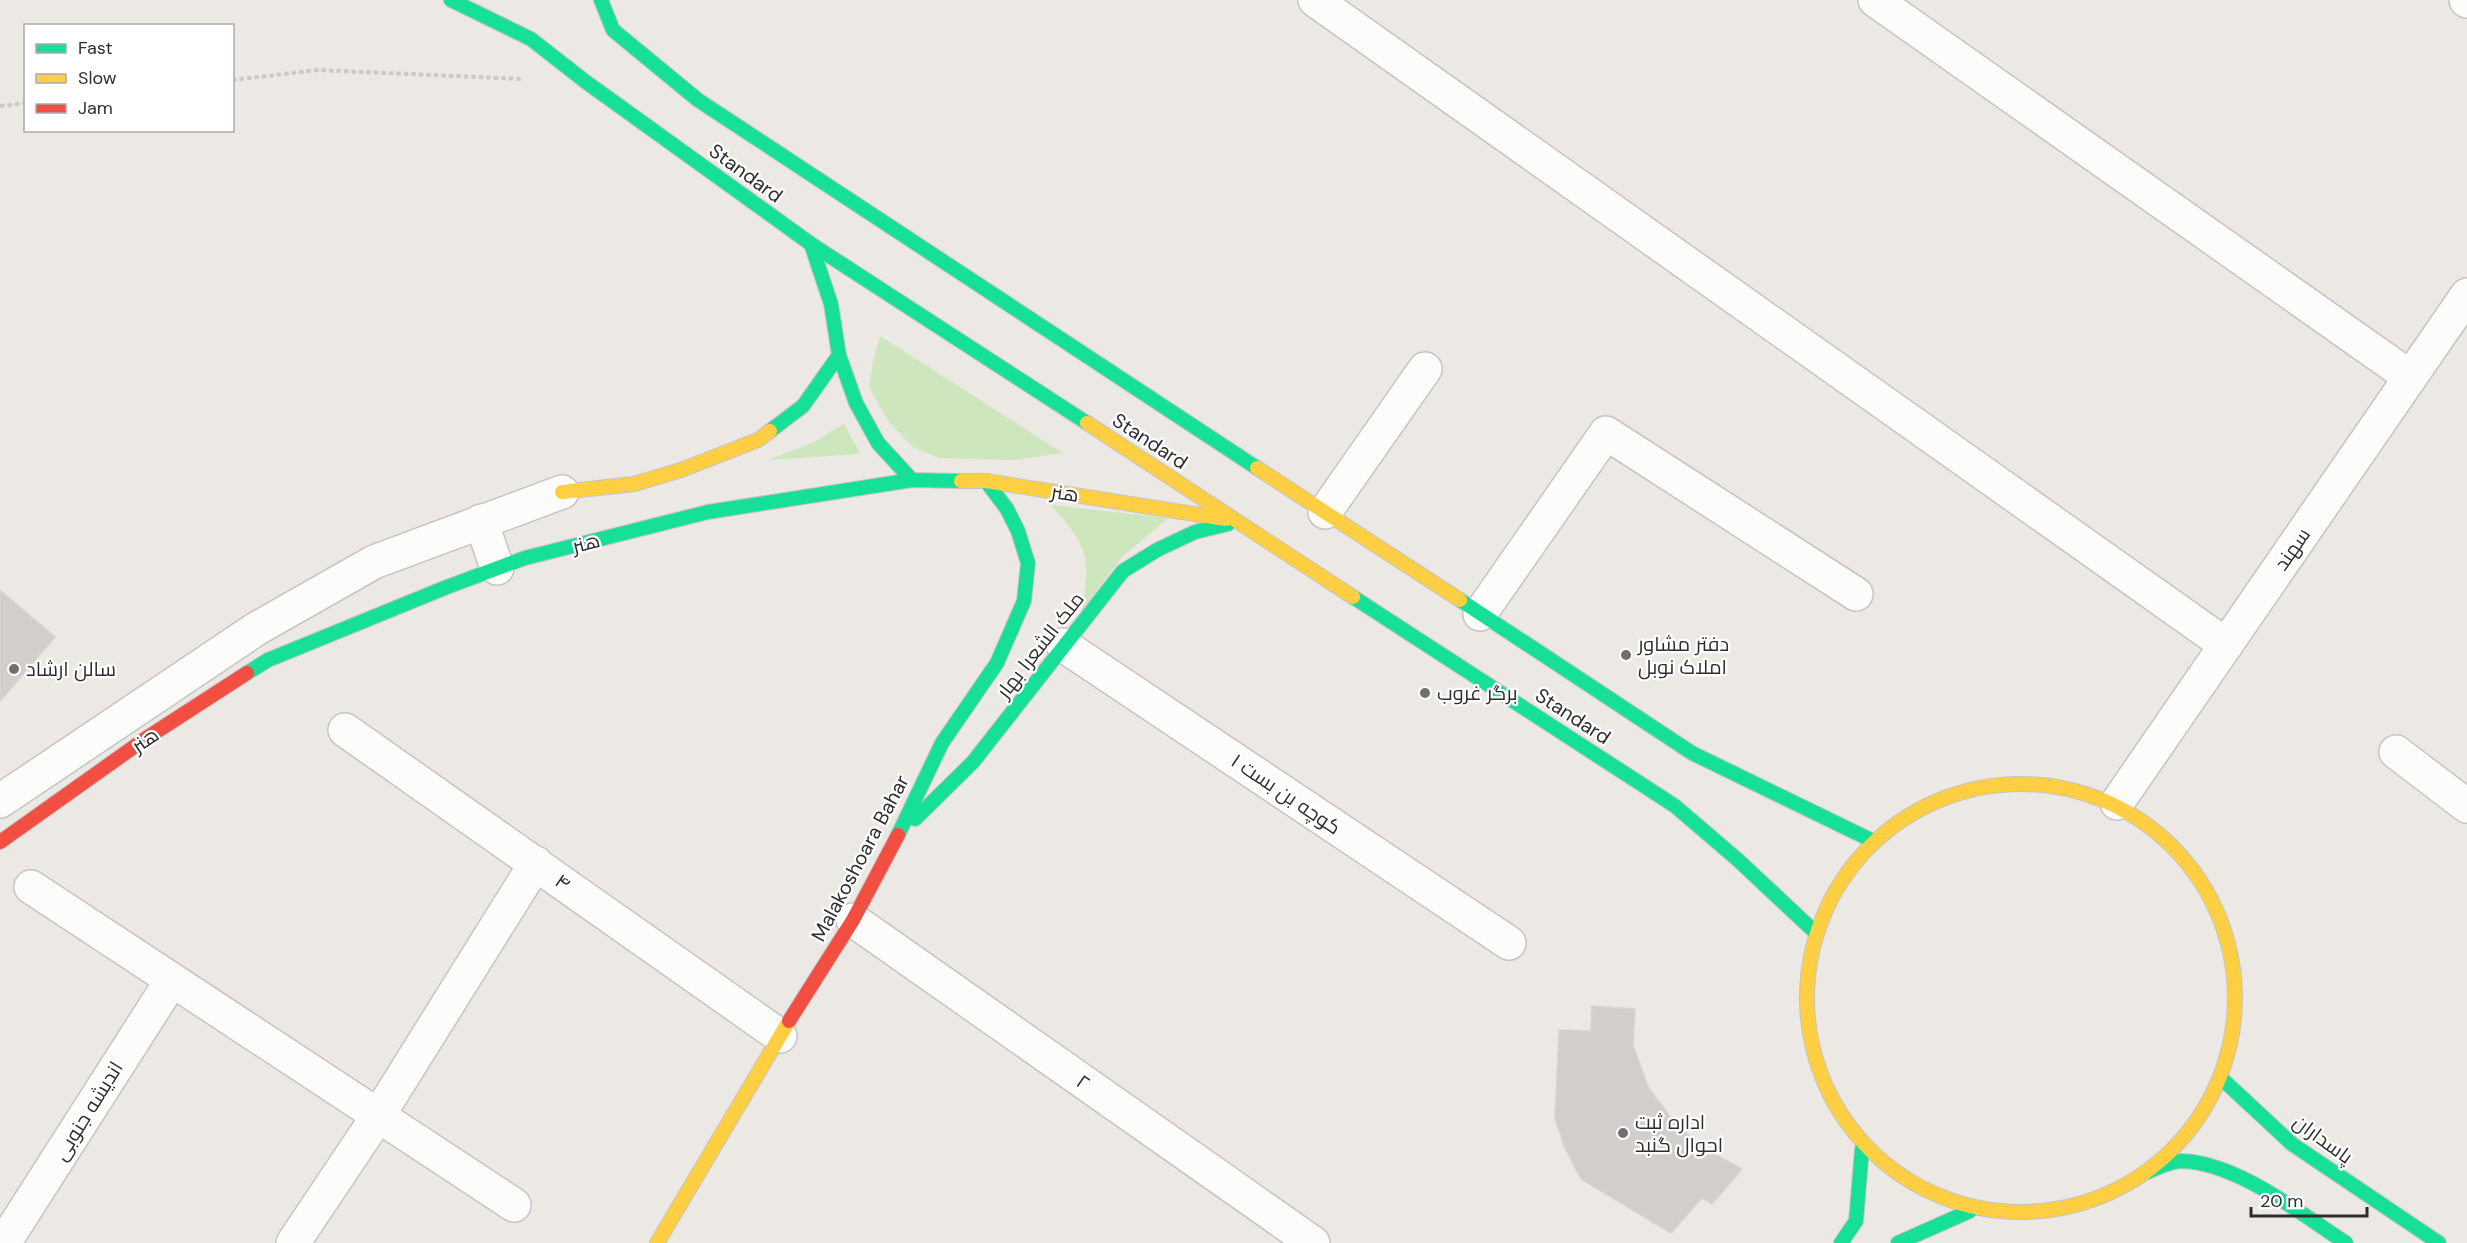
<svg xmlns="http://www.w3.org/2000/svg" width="2467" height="1243" viewBox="0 0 2467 1243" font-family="'DM Sans',Cairo,sans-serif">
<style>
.green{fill:#cee6be}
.building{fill:#d1cecb;stroke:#d7d4d0;stroke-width:1.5}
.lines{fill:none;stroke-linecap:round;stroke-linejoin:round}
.street-casing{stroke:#c5c4c5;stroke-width:36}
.fast-casing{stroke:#c5c4c5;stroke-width:16}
.slow-casing{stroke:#c5c4c5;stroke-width:16}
.jam-casing{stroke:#c5c4c5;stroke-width:16}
.path{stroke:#c9c9c8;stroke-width:4;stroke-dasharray:4.5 3;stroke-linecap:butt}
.street{stroke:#fcfcfb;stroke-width:33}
.fast{stroke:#16e098;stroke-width:14}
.slow{stroke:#ffcf43;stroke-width:14}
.jam{stroke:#f24e42;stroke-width:14}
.poi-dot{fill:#706f6e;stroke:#fff;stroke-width:2}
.labels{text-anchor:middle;stroke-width:4.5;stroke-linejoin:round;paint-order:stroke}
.street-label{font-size:20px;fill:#2e2e2e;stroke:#fff}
.poi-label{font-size:20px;fill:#2e2e2e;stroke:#fff;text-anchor:start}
</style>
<rect width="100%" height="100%" fill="#ece8e4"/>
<g class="green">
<polygon points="880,336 1063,453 1014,460 939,458 913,447 888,421 869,387 873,362"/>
<polygon points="844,424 860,454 768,460 812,443"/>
<path d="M 1051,505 L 1168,518 L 1122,557 L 1082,611 C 1084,593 1089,570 1084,553 C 1078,535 1063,518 1051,505 Z"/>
</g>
<g class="building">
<polygon points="0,590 55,637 0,701"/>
<polygon points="1592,1006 1635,1009 1633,1045 1648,1087 1671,1118 1701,1147 1742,1169 1712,1204 1702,1198 1671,1233 1581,1179 1565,1148 1555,1119 1559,1030 1591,1031"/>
</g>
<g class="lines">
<defs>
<g id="street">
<polyline points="1315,0 2226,645"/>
<polyline points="1875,0 2410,377"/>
<polyline points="2466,0 2467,1"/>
<polyline points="1325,512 1425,369"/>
<polyline points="481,521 497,568"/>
<polyline points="1480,614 1606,433 1856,594"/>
<polyline points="1063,645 1509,943"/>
<polyline points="345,730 780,1036"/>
<polyline points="2396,752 2467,806"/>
<polyline points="0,801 256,629 374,562 562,492"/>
<polyline points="2117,803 2467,295"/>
<polyline points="31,887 514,1205"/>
<polyline points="853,920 1313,1243"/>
<polyline points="4,1243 172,980"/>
<polyline points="293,1243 378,1116 536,863"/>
</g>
<g id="fast">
<polyline points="451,0 531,39 586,82 811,244 1087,423"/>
<polyline points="601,0 613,30 698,100 1257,468"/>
<polyline points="839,355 856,403 878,443 912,480"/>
<polyline points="770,431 803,406 839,355 831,304 811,244"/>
<polyline points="1353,597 1675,806 1738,860 1816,933"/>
<polyline points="1460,600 1692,753 1873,841"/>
<polyline points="247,673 268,660 447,587 525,558 708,512 912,480 961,481"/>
<polyline points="915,819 973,762 1123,571 1157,550 1195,532 1228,524"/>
<polyline points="898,835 942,743 997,663 1024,601 1028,563 1018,531 1007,509 986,481"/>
<polyline points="2221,1078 2292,1144 2439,1243"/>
<path d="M 2147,1172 C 2158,1168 2170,1161 2182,1161 C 2238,1163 2301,1214 2346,1243"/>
<polyline points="1841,1243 1856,1221 1862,1149"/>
<polyline points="1898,1243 1970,1211"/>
</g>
<g id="slow">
<polyline points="1087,423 1353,597"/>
<polyline points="1257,468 1460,600"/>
<polyline points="961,481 986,481 1226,519"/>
<polyline points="562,492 634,484 681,470 758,440 770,431"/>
<circle cx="2021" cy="998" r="214"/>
<polyline points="657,1243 789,1021"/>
</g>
<g id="jam">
<polyline points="0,842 145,739 247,673"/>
<polyline points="789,1021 853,920 898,835"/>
</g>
</defs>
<use href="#street" class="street-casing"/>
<use href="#fast" class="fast-casing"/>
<use href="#slow" class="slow-casing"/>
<use href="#jam" class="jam-casing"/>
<g class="path">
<polyline points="232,80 318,70 522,79"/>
<polyline points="0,106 26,103"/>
</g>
<use href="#street" class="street"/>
<use href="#fast" class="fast"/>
<use href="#slow" class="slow"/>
<use href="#jam" class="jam"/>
</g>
<g class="poi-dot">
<circle cx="1626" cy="655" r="6"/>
<circle cx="14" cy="669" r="6"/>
<circle cx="1425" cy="693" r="6"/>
<circle cx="1623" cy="1133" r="6"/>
</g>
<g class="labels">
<g class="street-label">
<text transform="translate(746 173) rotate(36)" y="7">Standard</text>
<text transform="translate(1150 441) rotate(33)" y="7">Standard</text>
<text transform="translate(1065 493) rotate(9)" y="7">هنر</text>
<text transform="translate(586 543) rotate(-14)" y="7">هنر</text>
<text transform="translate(2292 549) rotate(-55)" y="7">سهند</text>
<text transform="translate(1040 645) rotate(-52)" y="7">ملک الشعرا بهار</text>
<text transform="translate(1573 716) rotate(33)" y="7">Standard</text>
<text transform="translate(145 740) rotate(-34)" y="7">هنر</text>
<text transform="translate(1286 794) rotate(34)" y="7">کوچه بن بست ۱</text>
<text transform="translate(860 858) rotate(-62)" y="7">Malakoshoara Bahar</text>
<text transform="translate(563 882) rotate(35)" y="7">۴</text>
<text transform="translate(1083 1082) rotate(35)" y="7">۲</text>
<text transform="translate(88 1111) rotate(-58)" y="7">اندیشه جنوبی</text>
<text transform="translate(2323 1139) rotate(36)" y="7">پاسداران</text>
</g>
<g class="poi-label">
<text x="1638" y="651">دفتر مشاور<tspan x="1638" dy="23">املاک نوبل</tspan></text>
<text x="26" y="676">سالن ارشاد</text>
<text x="1437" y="700">برگر غروب</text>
<text x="1635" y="1129">اداره ثبت<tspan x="1635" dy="23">احوال گنبد</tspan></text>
</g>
</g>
<rect x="24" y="24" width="210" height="108" fill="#ffffff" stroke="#ababab" stroke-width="1.5"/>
<rect x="36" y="44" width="30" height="9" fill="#16e098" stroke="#ababab" stroke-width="1.5"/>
<text x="78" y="54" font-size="18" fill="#2e2e2e">Fast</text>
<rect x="36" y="74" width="30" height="9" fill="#ffcf43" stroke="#ababab" stroke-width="1.5"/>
<text x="78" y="84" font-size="18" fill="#2e2e2e">Slow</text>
<rect x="36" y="104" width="30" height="9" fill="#f24e42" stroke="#ababab" stroke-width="1.5"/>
<text x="78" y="114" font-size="18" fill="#2e2e2e">Jam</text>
<path d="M2251 1207v9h116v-9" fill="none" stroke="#2e2e2e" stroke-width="3"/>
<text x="2260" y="1207" font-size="18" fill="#2e2e2e" stroke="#ffffff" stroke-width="4.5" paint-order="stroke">20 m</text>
</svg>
